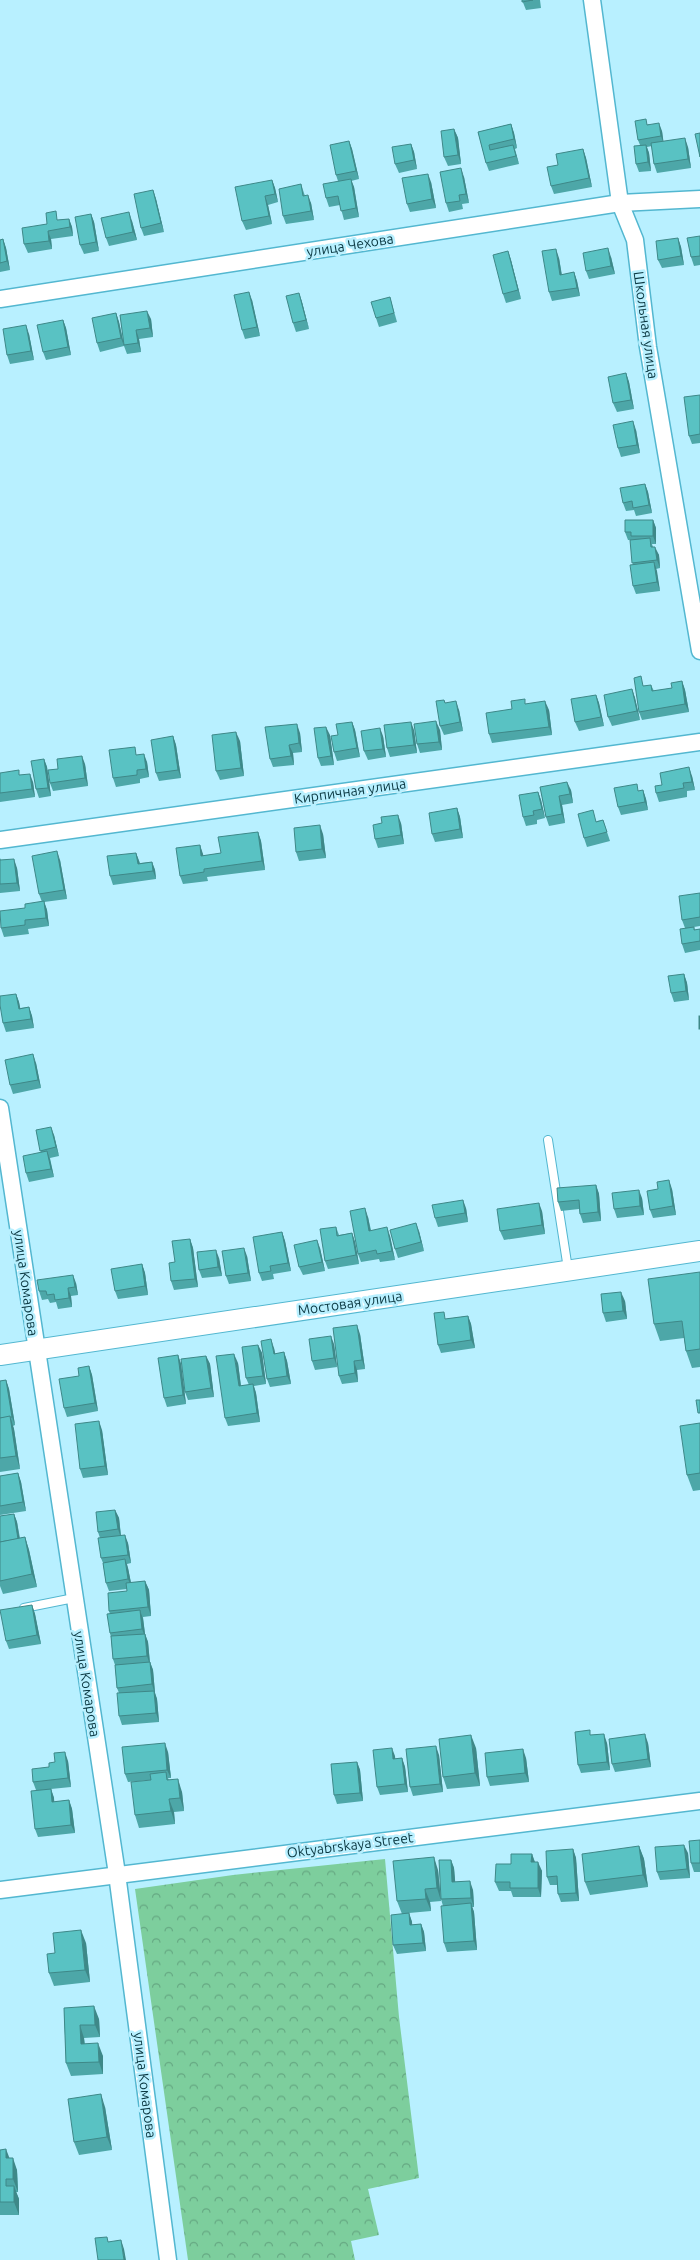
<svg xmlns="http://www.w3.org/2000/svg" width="700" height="2260" viewBox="0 0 700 2260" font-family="Ubuntu,sans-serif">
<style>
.park{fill:url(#park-crowns)}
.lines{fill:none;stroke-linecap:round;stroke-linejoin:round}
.service-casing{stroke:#53b7d0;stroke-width:10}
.minor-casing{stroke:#53b7d0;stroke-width:19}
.tertiary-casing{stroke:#53b7d0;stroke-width:22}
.service{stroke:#fff;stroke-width:8}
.minor{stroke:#fff;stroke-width:16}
.tertiary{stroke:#fff;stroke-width:20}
.wall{fill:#4da7a8}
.shaded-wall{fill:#3e8888}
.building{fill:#59c2c3;stroke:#3e8888}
.labels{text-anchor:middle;stroke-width:5;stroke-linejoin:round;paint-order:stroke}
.street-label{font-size:14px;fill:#0b3842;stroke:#b8f0ff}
</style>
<defs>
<pattern id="park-crowns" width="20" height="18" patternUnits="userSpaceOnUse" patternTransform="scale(1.25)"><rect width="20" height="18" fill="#7dce9d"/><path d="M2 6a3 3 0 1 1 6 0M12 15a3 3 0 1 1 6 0" fill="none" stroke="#65a882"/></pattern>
</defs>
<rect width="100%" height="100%" fill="#b8f0ff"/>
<polygon class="park" points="385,1859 399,2017 419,2178 368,2189 379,2235 351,2241 355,2260 188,2260 135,1889 233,1875"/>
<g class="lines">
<defs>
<g id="service">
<polyline points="548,1140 568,1269"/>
<polyline points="24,1608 74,1598"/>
</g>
<g id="minor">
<polyline points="592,0 620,203 635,240 648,347 700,651"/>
<polyline points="0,299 620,203 700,199"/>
<polyline points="0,840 700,742"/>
<polyline points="0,1108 117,1874 168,2260"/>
<polyline points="0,1890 700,1801"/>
</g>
<polyline id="tertiary" points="0,1355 700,1251"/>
</defs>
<use href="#service" class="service-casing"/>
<use href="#minor" class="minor-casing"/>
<use href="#tertiary" class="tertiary-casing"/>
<use href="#service" class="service"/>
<use href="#minor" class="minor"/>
<use href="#tertiary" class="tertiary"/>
</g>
<g class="wall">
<polygon points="522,0 540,0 541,8 526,10"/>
<polygon points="511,124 514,133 517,148 515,149 519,164 489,171 486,163 478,132"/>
<polygon points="648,124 662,131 663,141 688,147 691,168 657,173 654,164 652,146 647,147 649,153 651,171 639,172 636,164 640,145 638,140"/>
<polygon points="454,129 458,138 461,164 448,166 444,157"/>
<polygon points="349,141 352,149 359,179 351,181 354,187 359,217 344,220 340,205 329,207 326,198 338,181 336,175"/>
<polygon points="411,144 414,152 417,169 399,173 395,164"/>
<polygon points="583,149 586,158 592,187 554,194 551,186 558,165"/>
<polygon points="464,177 469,203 462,204 463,209 449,212 446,203"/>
<polygon points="272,180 275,188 278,202 268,205 272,224 246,230 242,221"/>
<polygon points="431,182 436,208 410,212 407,204"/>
<polygon points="301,184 305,196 311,203 314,220 286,224 283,216"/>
<polygon points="153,190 156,199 164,232 144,236 141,228"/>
<polygon points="91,214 94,222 99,251 84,254 80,245"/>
<polygon points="69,219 72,227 73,236 51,239 52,249 28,253 24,244 47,224 59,220"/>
<polygon points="132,221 137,240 109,246 106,238"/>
<polygon points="700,236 700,265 694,266 691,257"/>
<polygon points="678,238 681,247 684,265 662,268 658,260"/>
<polygon points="3,239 6,248 10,270 0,272 0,240"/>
<polygon points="508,251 511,260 521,299 506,303 503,294"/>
<polygon points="611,257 615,274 589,279 586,271"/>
<polygon points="559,258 562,275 574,272 577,281 580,296 552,301 549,292"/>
<polygon points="299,293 302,302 309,329 296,332 293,323"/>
<polygon points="390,297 397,322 379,327 376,318"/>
<polygon points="252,300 260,336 245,339 242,330"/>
<polygon points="116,313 119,322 124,344 120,315 151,319 153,337 139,339 141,352 127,354 124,346 100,352 97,343"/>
<polygon points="63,320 66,328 71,355 46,360 43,352"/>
<polygon points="29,334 34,360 10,364 7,355"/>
<polygon points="626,373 629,382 634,409 617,412 613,403"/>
<polygon points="700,395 700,443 692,444 689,436"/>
<polygon points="636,430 640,453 621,457 618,448"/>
<polygon points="645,484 648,492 652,513 636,516 634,510 626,511 623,503"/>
<polygon points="653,520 656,528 656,544 652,544 653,547 659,555 660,568 656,569 660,591 636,594 633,586 633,565 630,540 628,540 625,532"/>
<polygon points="682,681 685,690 689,712 642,720 639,712 651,685 654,691 672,688"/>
<polygon points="632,689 635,698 640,720 612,726 608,717"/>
<polygon points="596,695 599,703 604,726 579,731 575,722"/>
<polygon points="444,700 445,703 459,710 463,731 444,735 440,726"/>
<polygon points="527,704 549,710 552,735 492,743 489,734 512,709"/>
<polygon points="352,722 355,730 360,757 337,761 334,752 338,735"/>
<polygon points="414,730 417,753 390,757 387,748"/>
<polygon points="440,730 442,750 420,753 417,744"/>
<polygon points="300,733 302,752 293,753 294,765 273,767 270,759"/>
<polygon points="330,735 334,765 321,766 318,758"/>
<polygon points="173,736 176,745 181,778 159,781 156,773"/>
<polygon points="383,736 386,757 368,760 364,751"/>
<polygon points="240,741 244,776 220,780 216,771"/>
<polygon points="138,755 147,762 149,777 140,779 140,783 116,787 113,778"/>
<polygon points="44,759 47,767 51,796 39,798 36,789"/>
<polygon points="85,764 88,786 53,791 50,783"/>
<polygon points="0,773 33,782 35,797 0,802"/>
<polygon points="692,776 695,790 687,791 687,797 659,802 656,793 662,785"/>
<polygon points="540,787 571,790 573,803 562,805 565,823 549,826 546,817"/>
<polygon points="643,790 646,799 648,810 621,815 618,807 639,791"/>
<polygon points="538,792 541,800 545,818 537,820 537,824 526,826 523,817"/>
<polygon points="457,808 460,817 463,838 435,842 432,834"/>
<polygon points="603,820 610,841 587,847 584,838 597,821"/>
<polygon points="401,823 404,844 378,848 375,839"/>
<polygon points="258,832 261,841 265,870 207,877 208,881 183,884 180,876 200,845 203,856 221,853"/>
<polygon points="323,834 326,858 299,861 296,852"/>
<polygon points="136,853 140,863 152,862 155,870 156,879 113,885 110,876"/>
<polygon points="0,858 1,860 17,868 20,891 0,893"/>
<polygon points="60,860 67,899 44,902 47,910 49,926 28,929 29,934 4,937 1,928 42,902 39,894"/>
<polygon points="700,893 700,926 694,927 695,930 700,929 700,950 685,953 682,944 685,928 682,920"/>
<polygon points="684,974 687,983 689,1000 674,1002 671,993"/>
<polygon points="16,994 19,1002 20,1008 29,1007 32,1016 34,1028 6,1032 3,1023"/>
<polygon points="36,1063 41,1088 13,1094 10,1085"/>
<polygon points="36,1130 54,1135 59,1156 50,1158 54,1177 29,1182 26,1173 41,1152"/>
<polygon points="596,1185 599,1194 601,1221 583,1223 580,1214 579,1209 561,1211 558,1202"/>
<polygon points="672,1189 676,1215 653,1218 650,1210"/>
<polygon points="642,1198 644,1215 617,1218 614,1209"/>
<polygon points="466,1208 468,1222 438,1227 435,1218"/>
<polygon points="542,1211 545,1234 504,1240 500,1231"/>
<polygon points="368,1217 371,1230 390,1236 395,1260 380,1262 379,1259 361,1262 358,1254"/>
<polygon points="336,1227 339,1235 352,1233 355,1242 359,1264 328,1269 325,1261"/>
<polygon points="419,1231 424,1251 398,1258 395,1249"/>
<polygon points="282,1232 285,1241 291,1271 273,1274 274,1279 262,1281 259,1273"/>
<polygon points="190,1239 193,1248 198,1287 174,1290 171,1281 175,1262"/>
<polygon points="320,1248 325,1271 303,1275 299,1267"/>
<polygon points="247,1256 251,1281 229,1284 226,1276"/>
<polygon points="219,1258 222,1276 202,1278 199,1270"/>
<polygon points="142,1264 145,1273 148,1295 118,1299 115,1291"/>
<polygon points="700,1272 700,1367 692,1368 686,1351 684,1338 660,1341 654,1324"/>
<polygon points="76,1283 78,1295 71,1296 72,1307 58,1309 56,1302 50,1303 48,1299 42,1300 39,1291"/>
<polygon points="625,1301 627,1319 606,1322 603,1313"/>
<polygon points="468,1316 471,1324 475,1348 441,1353 438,1345 446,1319"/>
<polygon points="360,1334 365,1369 357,1370 358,1382 342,1384 339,1376"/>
<polygon points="334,1344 337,1367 315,1370 312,1361"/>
<polygon points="258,1345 262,1353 266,1384 254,1386 256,1393 260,1422 228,1426 225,1418 238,1363 241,1386 249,1385 246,1378"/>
<polygon points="274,1348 275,1354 284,1352 287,1361 291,1384 270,1387 267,1379"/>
<polygon points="178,1355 181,1364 186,1404 167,1407 164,1398"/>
<polygon points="206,1356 210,1364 214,1397 188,1400 185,1392"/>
<polygon points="89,1366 92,1375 98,1411 67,1417 64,1408 79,1376"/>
<polygon points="6,1380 9,1389 15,1425 13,1426 14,1429 20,1469 0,1472 0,1381"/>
<polygon points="700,1423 700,1490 693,1491 687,1475"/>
<polygon points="102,1430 108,1475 83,1478 80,1469"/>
<polygon points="18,1473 21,1482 26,1511 0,1515 0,1476"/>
<polygon points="115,1510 119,1518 121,1535 128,1543 131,1563 127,1564 128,1568 131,1583 145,1581 149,1590 151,1616 143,1617 145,1634 148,1642 150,1662 153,1670 155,1693 157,1699 159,1722 122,1725 119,1716 119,1693 117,1688 115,1665 113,1659 111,1638 110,1633 110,1614 109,1611 127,1591 127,1589 109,1591 106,1583 103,1563 101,1558 100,1538 98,1532"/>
<polygon points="14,1514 17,1522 20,1538 25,1537 29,1550 37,1587 3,1594 0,1586 0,1516"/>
<polygon points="32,1605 35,1614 41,1644 9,1649 6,1641"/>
<polygon points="592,1735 607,1743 610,1770 581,1773 578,1765"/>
<polygon points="648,1743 651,1767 615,1772 612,1764"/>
<polygon points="476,1748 480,1786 447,1789 443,1777"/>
<polygon points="168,1752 171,1778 168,1778 169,1780 182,1792 184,1811 174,1812 175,1824 139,1828 135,1815 151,1780 128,1782 125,1774"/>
<polygon points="439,1755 443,1792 413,1796 410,1787"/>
<polygon points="395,1756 395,1759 402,1758 405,1767 408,1792 380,1795 377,1787"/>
<polygon points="526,1758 529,1782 490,1786 487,1777"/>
<polygon points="68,1761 71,1787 51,1789 54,1798 54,1802 69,1800 72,1809 75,1833 38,1837 35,1829 36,1790 33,1782 49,1767"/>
<polygon points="357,1762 360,1770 363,1801 337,1804 334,1795"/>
<polygon points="700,1840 700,1872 694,1872 691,1863"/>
<polygon points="639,1846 644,1859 648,1887 590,1895 585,1882"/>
<polygon points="573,1849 576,1858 579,1901 561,1902 558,1894 557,1885 550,1885 547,1877"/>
<polygon points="688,1853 690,1878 660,1880 657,1872"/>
<polygon points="532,1854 535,1862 542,1871 541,1897 513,1897 511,1891 499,1891 495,1882 511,1864"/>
<polygon points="451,1860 454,1868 455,1882 473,1890 474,1907 472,1907 474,1912 477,1950 447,1952 444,1943 443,1906 441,1899"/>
<polygon points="438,1870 441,1901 430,1902 431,1911 409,1913 412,1922 412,1925 421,1924 424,1932 426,1951 397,1954 393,1945 402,1914 397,1901"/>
<polygon points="86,1943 90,1982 54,1986 49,1973 55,1953"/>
<polygon points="64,2008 99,2019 100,2037 84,2038 85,2044 103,2056 103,2074 71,2076 66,2063"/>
<polygon points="105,2107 112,2150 79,2155 74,2142"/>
<polygon points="0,2150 9,2158 17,2170 18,2192 16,2192 19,2199 19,2215 0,2215"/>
</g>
<g class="shaded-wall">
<polygon points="659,123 662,131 664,145 661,136"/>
<polygon points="511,124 514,133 517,148 514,139"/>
<polygon points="454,129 458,138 461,164 458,155"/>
<polygon points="685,138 688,147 691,168 688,159"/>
<polygon points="349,141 352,149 359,179 356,171"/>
<polygon points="411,144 414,152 417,169 414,160"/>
<polygon points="513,145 516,154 519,164 516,156"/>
<polygon points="646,145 649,153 651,171 648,162"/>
<polygon points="583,149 586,158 592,187 589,178"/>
<polygon points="461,168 464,177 469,203 466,194"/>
<polygon points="428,174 431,182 436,208 432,199"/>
<polygon points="351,179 354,187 359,217 356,208"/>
<polygon points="272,180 275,188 278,202 275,194"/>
<polygon points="153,190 156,199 164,232 161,223"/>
<polygon points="308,195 311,203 314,220 311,211"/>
<polygon points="265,196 268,205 272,224 269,216"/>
<polygon points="129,212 132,221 137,240 133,232"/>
<polygon points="91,214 94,222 99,251 96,242"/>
<polygon points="69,219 72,227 73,236 70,227"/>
<polygon points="48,231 51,239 52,249 49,241"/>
<polygon points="678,238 681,247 684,265 681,256"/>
<polygon points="3,239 6,248 10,270 7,261"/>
<polygon points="608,248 611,257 615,274 611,266"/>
<polygon points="556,249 559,258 563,284 560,275"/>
<polygon points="508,251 511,260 521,299 518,290"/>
<polygon points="574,272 577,281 580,296 577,288"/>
<polygon points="249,292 252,300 260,336 257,327"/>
<polygon points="299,293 302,302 309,329 306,320"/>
<polygon points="147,311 151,319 153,337 150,328"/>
<polygon points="116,313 119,322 124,346 121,338"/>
<polygon points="63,320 66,328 71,355 68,347"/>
<polygon points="26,325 29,334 34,360 31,351"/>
<polygon points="136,330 139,339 141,352 138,343"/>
<polygon points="626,373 629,382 634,409 631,400"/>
<polygon points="633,421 636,430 640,453 637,445"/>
<polygon points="645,484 648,492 652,513 649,505"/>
<polygon points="653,520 656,528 656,544 653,536"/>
<polygon points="655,547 659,555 660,568 657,560"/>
<polygon points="654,562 657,571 660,591 657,582"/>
<polygon points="682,681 685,690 689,712 685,704"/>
<polygon points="632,689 635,698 640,720 637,711"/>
<polygon points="596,695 599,703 604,726 601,717"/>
<polygon points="456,701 459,710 463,731 460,722"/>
<polygon points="545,701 549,710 552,735 549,727"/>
<polygon points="436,721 440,730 442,750 439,742"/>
<polygon points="352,722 355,730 360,757 357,748"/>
<polygon points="411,722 414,730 417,753 414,745"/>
<polygon points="297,724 300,733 302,752 299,743"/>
<polygon points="326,727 330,735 334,765 331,756"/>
<polygon points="380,728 383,736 386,757 383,749"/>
<polygon points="236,732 240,741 244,776 241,768"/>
<polygon points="173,736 176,745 181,778 178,770"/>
<polygon points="289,745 293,753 294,765 291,756"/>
<polygon points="144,754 147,762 149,777 146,769"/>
<polygon points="82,756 85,764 88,786 85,778"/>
<polygon points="44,759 47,767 51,796 48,788"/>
<polygon points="689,767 692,776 695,790 692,782"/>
<polygon points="30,774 33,782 35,797 32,789"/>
<polygon points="567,782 571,790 573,803 570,794"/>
<polygon points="643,790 646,799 648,810 645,802"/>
<polygon points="538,792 541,800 545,818 542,809"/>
<polygon points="559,796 562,805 565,823 562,814"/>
<polygon points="457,808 460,817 463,838 460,829"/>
<polygon points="398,815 401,823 404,844 401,835"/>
<polygon points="320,825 323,834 326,858 322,849"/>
<polygon points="258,832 261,841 265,870 262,861"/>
<polygon points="200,845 203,854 205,864 201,856"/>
<polygon points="57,851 60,860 67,899 64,890"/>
<polygon points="136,853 139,861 141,872 138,864"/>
<polygon points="14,859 17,868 20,891 17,883"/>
<polygon points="152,862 155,870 156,879 153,871"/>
<polygon points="44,901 47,910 49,926 46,918"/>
<polygon points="684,974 687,983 689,1000 686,991"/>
<polygon points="16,994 19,1002 22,1017 19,1009"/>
<polygon points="29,1007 32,1016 34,1028 31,1019"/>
<polygon points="33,1054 36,1063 41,1088 38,1080"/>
<polygon points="51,1127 54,1135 59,1156 56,1147"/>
<polygon points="47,1151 50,1160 54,1177 51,1169"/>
<polygon points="669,1180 672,1189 676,1215 673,1206"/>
<polygon points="596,1185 599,1194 601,1221 598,1212"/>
<polygon points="639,1190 642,1198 644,1215 640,1206"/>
<polygon points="463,1200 466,1208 468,1222 465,1213"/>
<polygon points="539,1203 542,1211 545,1234 542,1225"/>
<polygon points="365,1208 368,1217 372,1239 369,1231"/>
<polygon points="416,1223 419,1231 424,1251 421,1242"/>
<polygon points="387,1227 390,1236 395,1260 392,1251"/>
<polygon points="282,1232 285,1241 291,1271 288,1263"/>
<polygon points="352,1233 355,1242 359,1264 356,1255"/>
<polygon points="190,1239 193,1248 198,1287 195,1279"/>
<polygon points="317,1240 320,1248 325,1271 322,1262"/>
<polygon points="244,1248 247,1256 251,1281 248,1273"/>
<polygon points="216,1250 219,1258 222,1276 218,1267"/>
<polygon points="142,1264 145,1273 148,1295 145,1286"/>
<polygon points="73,1275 76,1283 78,1295 75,1287"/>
<polygon points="68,1288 71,1296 72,1307 69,1298"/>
<polygon points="621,1292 625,1301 627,1319 623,1311"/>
<polygon points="468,1316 471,1324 475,1348 471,1340"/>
<polygon points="357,1325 360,1334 365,1369 362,1360"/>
<polygon points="331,1336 334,1344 337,1367 334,1358"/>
<polygon points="271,1339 274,1348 277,1362 274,1354"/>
<polygon points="258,1345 262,1353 266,1384 263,1376"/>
<polygon points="284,1352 287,1361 291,1384 287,1376"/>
<polygon points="234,1354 238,1363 242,1395 239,1386"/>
<polygon points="178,1355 181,1364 186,1404 183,1395"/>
<polygon points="206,1356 210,1364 214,1397 211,1388"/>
<polygon points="354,1361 357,1370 358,1382 355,1373"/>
<polygon points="89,1366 92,1375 98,1411 95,1403"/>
<polygon points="6,1380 9,1389 15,1425 12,1417"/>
<polygon points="253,1384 256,1393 260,1422 257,1413"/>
<polygon points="10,1416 14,1429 20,1469 16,1456"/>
<polygon points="99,1421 102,1430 108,1475 105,1466"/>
<polygon points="18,1473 21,1482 26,1511 23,1502"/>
<polygon points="115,1510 119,1518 121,1538 118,1529"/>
<polygon points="14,1514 17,1522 21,1549 18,1541"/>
<polygon points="125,1535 128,1543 131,1563 128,1555"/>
<polygon points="25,1537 29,1550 37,1587 32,1574"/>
<polygon points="125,1559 128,1568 132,1588 128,1579"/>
<polygon points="145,1581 149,1590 151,1616 148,1607"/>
<polygon points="32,1605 35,1614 41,1644 37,1635"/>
<polygon points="140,1610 143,1619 145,1634 148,1642 150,1665 147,1656 145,1637 142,1629"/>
<polygon points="150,1662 153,1670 155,1693 157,1699 159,1722 156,1713 154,1691 152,1684"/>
<polygon points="604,1734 607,1743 610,1770 607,1762"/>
<polygon points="645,1734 648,1743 651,1767 648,1759"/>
<polygon points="471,1735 476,1748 480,1786 475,1773"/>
<polygon points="165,1743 168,1752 171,1778 167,1770"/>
<polygon points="436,1746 439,1755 443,1792 440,1784"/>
<polygon points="392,1748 395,1756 396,1768 393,1759"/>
<polygon points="523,1749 526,1758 529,1782 525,1773"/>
<polygon points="65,1752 68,1761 71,1787 68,1778"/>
<polygon points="402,1758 405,1767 408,1792 405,1784"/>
<polygon points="357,1762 360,1770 363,1801 360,1793"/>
<polygon points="178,1779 182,1792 184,1811 180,1798"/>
<polygon points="51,1789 54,1798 55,1811 52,1802"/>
<polygon points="169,1799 174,1812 175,1824 171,1811"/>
<polygon points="69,1800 72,1809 75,1833 71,1825"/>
<polygon points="684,1845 688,1853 690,1878 687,1869"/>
<polygon points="639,1846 644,1859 648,1887 643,1875"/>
<polygon points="573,1849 576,1858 579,1901 576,1893"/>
<polygon points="532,1854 535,1863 531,1862"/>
<polygon points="434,1857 438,1870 441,1901 437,1888"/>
<polygon points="451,1860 454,1868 456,1891 452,1882"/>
<polygon points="538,1862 542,1871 541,1897 538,1888"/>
<polygon points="470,1881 473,1890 474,1907 471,1898"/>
<polygon points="425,1889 430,1902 431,1911 426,1899"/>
<polygon points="471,1903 474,1912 477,1950 474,1941"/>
<polygon points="409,1913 412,1922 413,1934 410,1925"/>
<polygon points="421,1924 424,1932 426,1951 423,1943"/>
<polygon points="81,1930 86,1943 90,1982 85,1970"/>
<polygon points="94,2006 99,2019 100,2037 95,2025"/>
<polygon points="80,2025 84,2038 85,2057 81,2044"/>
<polygon points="98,2043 103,2056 103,2074 99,2062"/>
<polygon points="101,2094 105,2107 112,2150 107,2137"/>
<polygon points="6,2149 11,2162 6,2158"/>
<polygon points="13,2158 17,2170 18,2192 13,2179"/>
<polygon points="14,2186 19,2199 19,2215 14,2202"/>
<polygon points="121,2240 124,2249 126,2260 124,2260"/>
</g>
<g class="building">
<polygon points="522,0 533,0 522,2"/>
<polygon points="646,119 647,125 659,123 661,136 638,140 635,121"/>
<polygon points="511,124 514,139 489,145 490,150 513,145 516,156 486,163 478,132"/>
<polygon points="454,129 458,155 444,157 441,131"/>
<polygon points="700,133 700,157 695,134"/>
<polygon points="685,138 688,159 654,164 651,143"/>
<polygon points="349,141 356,171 336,175 330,145"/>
<polygon points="411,144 414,160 395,164 392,147"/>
<polygon points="646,145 648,162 636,164 634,146"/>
<polygon points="583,149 589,178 551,186 547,167 558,165 556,154"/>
<polygon points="461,168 466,194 459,195 460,201 446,203 440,172"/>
<polygon points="428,174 432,199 407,204 402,178"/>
<polygon points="351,179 356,208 341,211 338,196 326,198 323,184"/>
<polygon points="272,180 275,194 265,196 269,216 242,221 235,187"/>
<polygon points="301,184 303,196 308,195 311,211 283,216 279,189"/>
<polygon points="153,190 161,223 141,228 134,194"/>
<polygon points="56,211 57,220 69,219 70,227 48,231 49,241 24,244 22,228 47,224 46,213"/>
<polygon points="129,212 133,232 106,238 101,218"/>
<polygon points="91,214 96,242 80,245 75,217"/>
<polygon points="700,236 700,256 691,257 687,238"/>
<polygon points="678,238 681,256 658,260 656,241"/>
<polygon points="3,239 7,261 0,263 0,240"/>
<polygon points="608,248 611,266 586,271 583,253"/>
<polygon points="556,249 560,275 574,272 577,288 549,292 542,251"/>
<polygon points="508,251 518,290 503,294 493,255"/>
<polygon points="249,292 257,327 242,330 234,295"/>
<polygon points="299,293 306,320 293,323 286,296"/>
<polygon points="390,297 394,313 376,318 371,302"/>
<polygon points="147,311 150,328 136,330 138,343 124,345 120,315"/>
<polygon points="116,313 121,338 97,343 92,318"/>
<polygon points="63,320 68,347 43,352 37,325"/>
<polygon points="26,325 31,351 7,355 3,329"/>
<polygon points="626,373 631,400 613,403 608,377"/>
<polygon points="700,395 700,434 689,436 684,397"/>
<polygon points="633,421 637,445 618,448 613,425"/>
<polygon points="645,484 649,505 633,508 632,501 623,503 620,488"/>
<polygon points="625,520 653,520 653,536 631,536 631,532 625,532"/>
<polygon points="650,538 651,547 655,547 657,560 632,563 630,540"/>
<polygon points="654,562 657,582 633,586 630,565"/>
<polygon points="641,676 643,686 651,685 652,691 672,688 671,683 682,681 685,704 639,712 634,678"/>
<polygon points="632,689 637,711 608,717 604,695"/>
<polygon points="596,695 601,717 575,722 571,699"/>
<polygon points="525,699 525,704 545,701 549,727 489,734 486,713 512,709 511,701"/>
<polygon points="444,700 445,703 456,701 460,722 440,726 436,701"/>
<polygon points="436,721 439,742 417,744 414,724"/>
<polygon points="352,722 357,748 334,752 331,736 338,735 336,724"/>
<polygon points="411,722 414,745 387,748 384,725"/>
<polygon points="297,724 299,743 289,745 291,756 270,759 265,727"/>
<polygon points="326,727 331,756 318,758 314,728"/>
<polygon points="380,728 383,749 364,751 361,731"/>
<polygon points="236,732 241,768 216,771 212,735"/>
<polygon points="173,736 178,770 156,773 151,740"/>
<polygon points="135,747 136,755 144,754 146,769 137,770 137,775 113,778 109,750"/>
<polygon points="82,756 85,778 50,783 48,770 58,769 57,759"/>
<polygon points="44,759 48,788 36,789 31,761"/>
<polygon points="689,767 692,782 683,783 684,788 656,793 655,786 662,785 660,773"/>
<polygon points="19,770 19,775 30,774 32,789 0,793 0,773"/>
<polygon points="567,782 570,794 559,796 562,814 546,817 540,787"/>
<polygon points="637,784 638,791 643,790 645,802 618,807 614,788"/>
<polygon points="538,792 542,809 533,811 534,815 523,817 519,795"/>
<polygon points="457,808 460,829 432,834 429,813"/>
<polygon points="593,810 596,822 603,820 607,832 584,838 578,814"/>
<polygon points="398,815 401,835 375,839 373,825 382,823 381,817"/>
<polygon points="320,825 322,849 296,852 294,828"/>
<polygon points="258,832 262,861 204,869 204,872 180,876 176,848 200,845 201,856 221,853 218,837"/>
<polygon points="57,851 64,890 39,894 32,856"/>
<polygon points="136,853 138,864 152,862 153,871 110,876 107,856"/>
<polygon points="14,859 17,883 0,884 0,860"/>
<polygon points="700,893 700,917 682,920 679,896"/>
<polygon points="44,901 46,918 25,920 25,925 1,928 0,911 25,908 25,904"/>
<polygon points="694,927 694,930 700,929 700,941 682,944 680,929"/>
<polygon points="684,974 686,991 671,993 668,976"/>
<polygon points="16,994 19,1009 29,1007 31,1019 3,1023 0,1005 0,996"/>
<rect x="699" y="1016" width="1" height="13"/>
<polygon points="33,1054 38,1080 10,1085 5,1060"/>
<polygon points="51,1127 56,1147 40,1151 36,1130"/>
<polygon points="47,1151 51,1169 26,1173 23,1156"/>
<polygon points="669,1180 673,1206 650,1210 647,1191 658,1189 657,1182"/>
<polygon points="596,1185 598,1212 580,1214 579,1200 558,1202 557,1188"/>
<polygon points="639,1190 640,1206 614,1209 612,1193"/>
<polygon points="463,1200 465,1213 435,1218 432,1205"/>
<polygon points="539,1203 542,1225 500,1231 497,1209"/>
<polygon points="365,1208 369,1231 387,1227 392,1251 377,1254 376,1250 358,1254 350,1211"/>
<polygon points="416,1223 421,1242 395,1249 390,1230"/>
<polygon points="336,1227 337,1236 352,1233 356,1255 325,1261 320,1229"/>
<polygon points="282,1232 288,1263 270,1266 271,1271 259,1273 253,1237"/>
<polygon points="190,1239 195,1279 171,1281 169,1263 175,1262 172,1241"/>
<polygon points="317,1240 322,1262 299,1267 294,1245"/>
<polygon points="244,1248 248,1273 226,1276 222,1251"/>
<polygon points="216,1250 218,1267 199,1270 197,1252"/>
<polygon points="142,1264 145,1286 115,1291 111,1269"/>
<polygon points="700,1272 700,1349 686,1351 682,1321 654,1324 648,1279"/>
<polygon points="73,1275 75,1287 68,1288 69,1298 55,1300 54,1294 47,1295 46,1291 39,1291 37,1280"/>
<polygon points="621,1292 623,1311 603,1313 601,1294"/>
<polygon points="444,1312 445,1319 468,1316 471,1340 438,1345 434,1313"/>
<polygon points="357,1325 362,1360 354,1361 355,1373 339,1376 333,1328"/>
<polygon points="331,1336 334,1358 312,1361 309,1339"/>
<polygon points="271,1339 274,1354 284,1352 287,1376 267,1379 261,1341"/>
<polygon points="258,1345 263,1376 246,1378 242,1347"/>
<polygon points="234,1354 239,1386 253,1384 257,1413 225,1418 216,1356"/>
<polygon points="178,1355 183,1395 164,1398 158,1358"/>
<polygon points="206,1356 211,1388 185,1392 181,1359"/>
<polygon points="89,1366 95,1403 64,1408 59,1379 79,1376 78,1368"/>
<polygon points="6,1380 12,1417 0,1418 0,1381"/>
<polygon points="696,1400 700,1400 700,1413 698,1413"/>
<polygon points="10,1416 16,1456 0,1458 0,1418"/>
<polygon points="99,1421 105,1466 80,1469 75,1424"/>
<polygon points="700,1423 700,1473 687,1475 680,1426"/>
<polygon points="18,1473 23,1502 0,1506 0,1476"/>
<polygon points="115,1510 118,1529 98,1532 96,1512"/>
<polygon points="14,1514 18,1539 0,1542 0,1516"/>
<polygon points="125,1535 128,1555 101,1558 98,1538"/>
<polygon points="25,1537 32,1574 0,1581 0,1542"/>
<polygon points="125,1559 128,1579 106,1583 103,1563"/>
<polygon points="145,1581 148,1607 109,1611 108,1593 127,1591 126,1583"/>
<polygon points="32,1605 37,1635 6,1641 0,1610"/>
<polygon points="140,1610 142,1629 110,1633 107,1614"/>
<polygon points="145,1634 147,1656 113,1659 111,1636"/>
<polygon points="150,1662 152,1684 117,1688 115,1665"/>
<polygon points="154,1691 156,1713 119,1716 117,1693"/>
<polygon points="590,1730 590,1735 604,1734 607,1762 578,1765 575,1732"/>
<polygon points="645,1734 648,1759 612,1764 609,1739"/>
<polygon points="471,1735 475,1773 443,1777 439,1739"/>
<polygon points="165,1743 167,1770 125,1774 122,1747"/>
<polygon points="436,1746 440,1784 410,1787 406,1749"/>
<polygon points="392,1748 393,1759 402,1758 405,1784 377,1787 373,1750"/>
<polygon points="523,1749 525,1773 487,1777 485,1753"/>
<polygon points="65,1752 68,1778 33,1782 32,1769 49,1767 49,1763 55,1762 54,1753"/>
<polygon points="357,1762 360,1793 334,1795 331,1764"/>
<polygon points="166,1772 167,1780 178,1779 180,1798 169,1799 171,1811 135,1815 131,1782 151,1780 150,1774"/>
<polygon points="51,1789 52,1802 69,1800 71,1825 35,1829 31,1791"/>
<polygon points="700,1840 700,1863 691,1863 689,1841"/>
<polygon points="684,1845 687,1869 657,1872 655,1847"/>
<polygon points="639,1846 643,1875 585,1882 582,1854"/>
<polygon points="573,1849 576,1893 558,1894 557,1876 547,1877 546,1851"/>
<polygon points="511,1854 532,1854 531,1862 538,1862 538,1888 510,1888 510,1882 495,1882 496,1864 511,1864"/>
<polygon points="434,1857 437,1888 425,1889 426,1899 397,1901 393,1861"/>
<polygon points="439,1860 451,1860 452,1882 470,1881 471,1898 441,1899"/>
<polygon points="471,1903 474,1941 444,1943 441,1906"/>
<polygon points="409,1913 410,1925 421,1924 423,1943 393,1945 391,1915"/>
<polygon points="81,1930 85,1970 49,1973 47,1954 55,1953 53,1933"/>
<polygon points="94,2006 95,2025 80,2025 81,2044 98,2043 99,2062 66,2063 64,2008"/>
<polygon points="101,2094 107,2137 74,2142 68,2099"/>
<polygon points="6,2149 6,2158 13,2158 13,2179 6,2179 6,2186 14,2186 14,2202 0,2202 0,2150"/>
<polygon points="107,2237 108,2242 121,2240 124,2260 98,2260 95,2238"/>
</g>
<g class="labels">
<g class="street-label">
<text transform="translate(350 245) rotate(-9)" y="5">улица Чехова</text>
<text transform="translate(646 325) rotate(82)" y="5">Школьная улица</text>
<text transform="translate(350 791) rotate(-8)" y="5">Кирпичная улица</text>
<text transform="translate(26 1283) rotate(82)" y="5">улица Комарова</text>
<text transform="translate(350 1303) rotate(-8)" y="5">Мостовая улица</text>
<text transform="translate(87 1684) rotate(81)" y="5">улица Комарова</text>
<text transform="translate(350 1845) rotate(-7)" y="5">Oktyabrskaya Street</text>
<text transform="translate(145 2085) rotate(83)" y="5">улица Комарова</text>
</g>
</g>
</svg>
